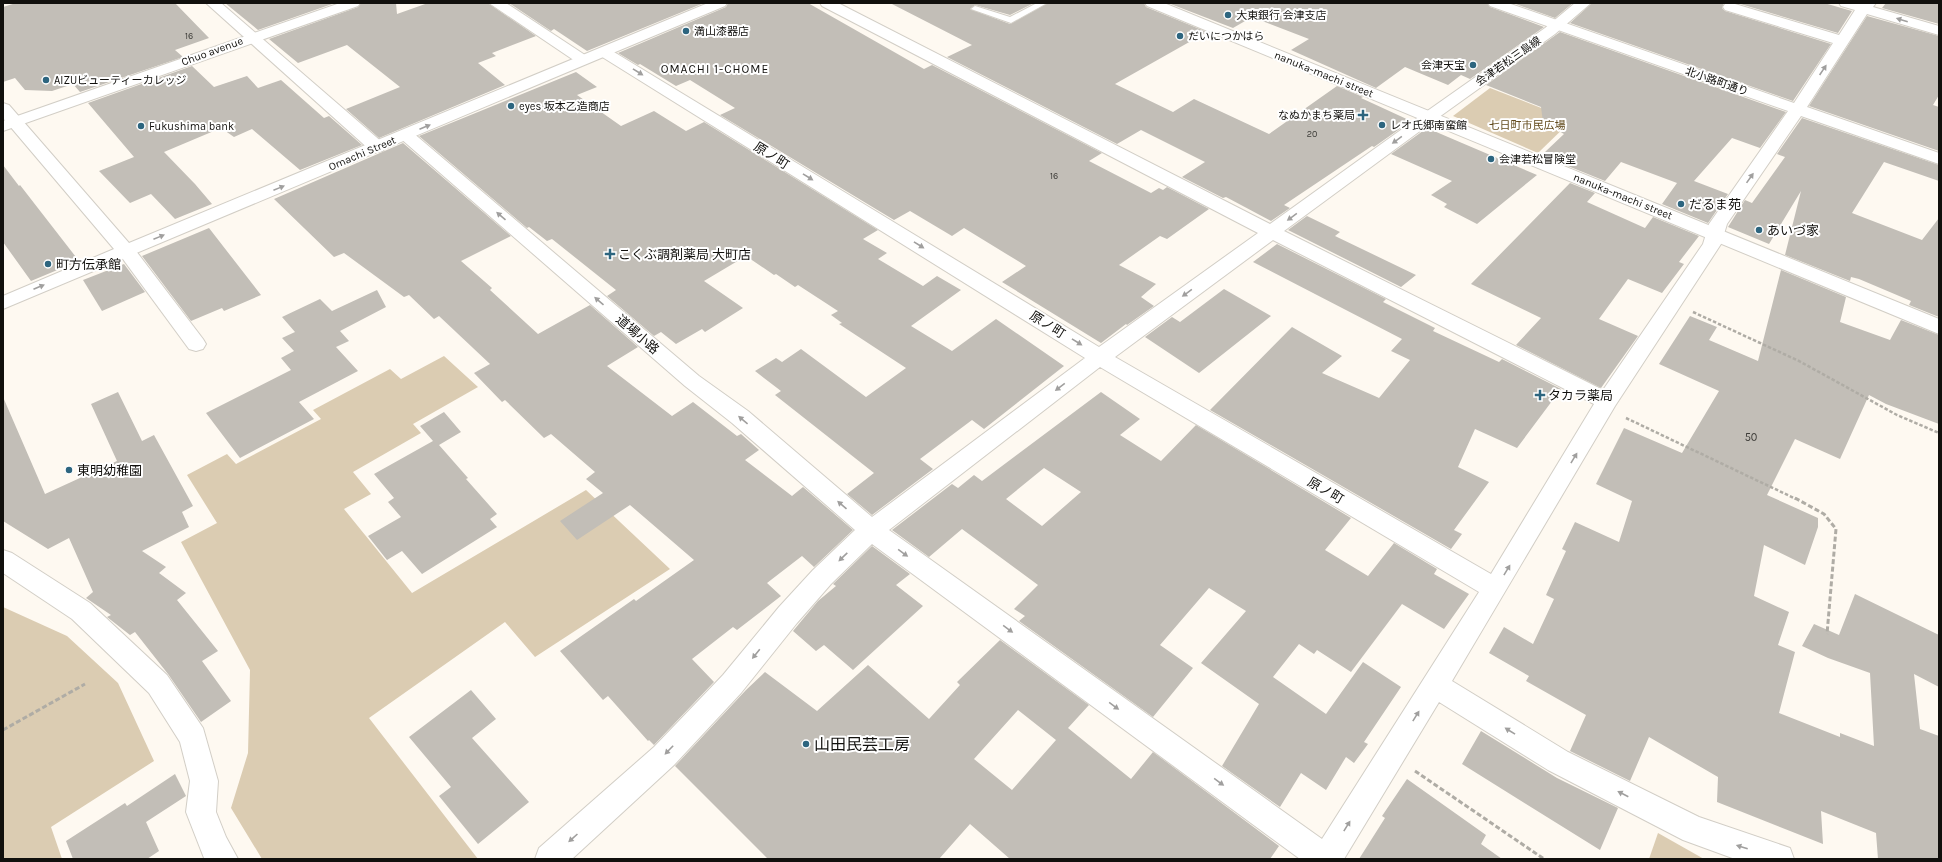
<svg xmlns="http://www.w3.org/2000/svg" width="1942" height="862" viewBox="0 0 1942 862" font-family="Karla,'Noto Sans JP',sans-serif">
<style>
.green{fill:#dbccb2}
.building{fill:#c2beb7;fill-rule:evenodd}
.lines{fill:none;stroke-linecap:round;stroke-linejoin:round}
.service-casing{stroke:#d2cec6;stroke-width:2}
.minor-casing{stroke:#d2cec6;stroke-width:2}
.tertiary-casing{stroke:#d2cec6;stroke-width:2}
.primary-casing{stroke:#d2cec6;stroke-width:2}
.trunk-casing{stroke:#d2cec6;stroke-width:2}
.path-far1{stroke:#afaca5;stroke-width:2.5;stroke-dasharray:3.5 2;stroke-linecap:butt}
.path{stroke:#afaca5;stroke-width:3;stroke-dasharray:5 2.5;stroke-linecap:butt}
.service{fill:#fff;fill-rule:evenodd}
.minor{fill:#fff;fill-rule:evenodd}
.tertiary{fill:#fff;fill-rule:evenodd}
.primary{fill:#fff;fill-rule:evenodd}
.trunk{fill:#fff;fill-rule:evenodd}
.oneway{fill:#a09f9e}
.poi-dot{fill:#2d657f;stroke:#fff;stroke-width:1.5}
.labels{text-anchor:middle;stroke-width:4;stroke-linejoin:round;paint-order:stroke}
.far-number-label{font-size:9px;fill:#3d3c38}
.far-poi-label{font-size:11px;fill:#11100d;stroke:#fff;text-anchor:start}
.far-street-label{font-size:11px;fill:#11100d;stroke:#fff}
.far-park-label{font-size:11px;fill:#634b1d;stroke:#fff}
.number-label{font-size:11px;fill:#3d3c38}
.far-neighbourhood-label{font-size:12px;letter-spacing:1px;fill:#11100d;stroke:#fff}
.street-label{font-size:13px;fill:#11100d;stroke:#fff}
.poi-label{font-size:13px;fill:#11100d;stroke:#fff;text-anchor:start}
.near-poi-label{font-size:16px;fill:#11100d;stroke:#fff;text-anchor:start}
</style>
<rect width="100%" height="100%" fill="#fef9f1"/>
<g class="green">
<polygon points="1490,88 1572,120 1538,153 1453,116"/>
<polygon points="444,356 478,387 413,424 421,433 353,472 371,494 344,509 412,593 586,490 670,569 535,657 505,622 369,718 478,859 262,859 231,808 248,753 250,670 181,542 217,523 187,475 227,454 236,464 321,419 313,410 390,369 401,379"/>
<polygon points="3,607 67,636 118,683 154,761 51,827 62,859 3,859"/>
<polygon points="1658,833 1704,859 1649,859"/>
</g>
<g class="building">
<polygon points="16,3 175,3 209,38 175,50 183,57 80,92 73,84 52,91 25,90 15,78 3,82 3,7"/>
<polygon points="225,3 335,3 258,30"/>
<polygon points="361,3 396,3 397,14 428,3 488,3 536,36 492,53 496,56 478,63 505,85 379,138 346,109 400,87 347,45 298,63 269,39 358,7"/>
<polygon points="509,3 704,3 587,51 554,29 551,31"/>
<polygon points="728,3 808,3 924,69 932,65 1102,153 1089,161 1151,193 1159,188 1163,190 1167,187 1209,209 1167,239 1160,236 1119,265 1156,284 1141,297 1154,306 1127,325 1126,324 1101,343 1002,282 1026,266 964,228 952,236 910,211 894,220 720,115 735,108 690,80 676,86 640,64 638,65 618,53 726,7"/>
<polygon points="890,3 1034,3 1010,15 975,5 970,9 1010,24 1048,3 1144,3 1146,7 1207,32 1115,84 1173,112 1194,99 1269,134 1337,86 1363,97 1361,98 1411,121 1374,147 1372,146 1284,205 1290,208 1271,221 1226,197 1223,198 1182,177 1205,162 1141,130 1117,144 947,57 972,45"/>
<polygon points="1168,3 1487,3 1490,7 1544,27 1470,79 1461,75 1448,85 1405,67 1376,88 1291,50 1309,39 1252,17 1233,28"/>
<polygon points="1513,3 1573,3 1555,18"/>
<polygon points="1592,3 1724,3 1722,8 1725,11 1831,44 1793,101 1570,23"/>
<polygon points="1737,3 1824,3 1852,11 1838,33"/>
<polygon points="1886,3 1939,3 1939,24 1882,8"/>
<polygon points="1867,16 1939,36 1939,95 1933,105 1939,107 1939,151 1809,106"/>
<polygon points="1560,32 1786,112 1760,148 1732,138 1694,181 1728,194 1708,223 1662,204 1677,183 1621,162 1605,181 1553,160 1545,152 1564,134 1543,122 1541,107 1486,85"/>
<polygon points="192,66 214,87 247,76 258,88 281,80 324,118 329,116 362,145 300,170 252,129 234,137 221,128 164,152 195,184 212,204 175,219 151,194 130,203 99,171 134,157 88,103"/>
<polygon points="576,72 597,87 577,95 621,126 654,111 686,131 704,122 878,230 863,239 887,253 878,259 923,286 937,276 961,290 911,326 952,351 996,319 1064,366 984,429 972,420 920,459 933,469 872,515 847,494 874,473 775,395 781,391 755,371 776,358 782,362 801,349 866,397 906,368 839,324 842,323 831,315 838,311 798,285 795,287 776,274 774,275 746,256 704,281 743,308 705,332 702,329 676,344 661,332 654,336 607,296 616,290 552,239 547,241 529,227 527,228 419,136"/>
<polygon points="1802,118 1939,165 1939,181 1884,162 1852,213 1922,240 1939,218 1939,317 1909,305 1911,301 1859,279 1851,277 1850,281 1785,255 1801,191 1769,244 1728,227 1745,200 1752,203 1785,157 1777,154"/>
<polygon points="1427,128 1462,143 1537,175 1477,224 1444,207 1447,204 1431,195 1452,181 1391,154"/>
<polygon points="403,143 511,236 461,261 492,288 490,290 538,334 590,305 638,347 607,366 672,416 693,402 737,436 741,434 759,450 745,460 792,496 803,487 853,530 814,567 802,556 767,583 781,596 737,630 733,627 692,659 714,682 654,745 649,740 648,741 608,696 603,700 560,651 634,599 636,601 694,560 630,505 577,540 560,521 603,493 586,479 595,472 551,434 544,438 505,400 502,402 474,373 490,364 439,316 434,319 409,295 404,297 344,253 334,257 274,199"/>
<polygon points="3,165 19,186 20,185 79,261 31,281 3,242"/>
<polygon points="1570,183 1595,193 1587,202 1645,228 1653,217 1699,236 1679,262 1684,264 1662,293 1628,279 1599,319 1638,336 1601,388 1516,345 1541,318 1471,284"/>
<polygon points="1307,216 1340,232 1335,236 1416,275 1401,287 1288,230"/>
<polygon points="209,228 261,295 224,311 222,308 191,321 142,256"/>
<polygon points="1277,244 1386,299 1383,302 1435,328 1433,331 1499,362 1502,359 1561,389 1517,448 1475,429 1458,467 1489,482 1454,530 1462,534 1451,549 1210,410 1292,327 1342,356 1322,373 1377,397 1379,398 1410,360 1391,351 1402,339 1253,262"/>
<polygon points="124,264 145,292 102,311 83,280"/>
<polygon points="1781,270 1846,297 1840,322 1890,340 1901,320 1939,335 1939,424 1886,404 1869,395 1840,459 1795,439 1767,495 1818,518 1818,527 1805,565 1764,545 1754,596 1789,612 1778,645 1795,652 1779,713 1840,737 1840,733 1874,746 1870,673 1828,658 1802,646 1814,624 1839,635 1855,594 1939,635 1939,687 1914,674 1920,729 1939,736 1939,859 1878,859 1876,833 1821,811 1823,844 1717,802 1718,777 1649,737 1630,781 1570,751 1586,715 1526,681 1529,676 1489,653 1504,627 1533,644 1554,599 1546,595 1566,551 1562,549 1575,522 1619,542 1632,501 1596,484 1624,428 1682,453 1719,391 1659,364 1690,316 1717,327 1709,340 1758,361"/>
<polygon points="1224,289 1271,316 1199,373 1145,337 1172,317 1180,322"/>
<polygon points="377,290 386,307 340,331 349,341 336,347 358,371 299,402 314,419 240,458 206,413 291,370 281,358 294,351 282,338 295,332 282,317 320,299 332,311"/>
<polygon points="118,392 142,441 154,435 193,506 182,512 189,527 142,551 166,567 159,573 186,593 177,600 218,651 202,661 231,701 201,722 168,674 135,632 130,635 107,617 111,615 86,598 93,592 69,538 48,549 3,521 3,397 45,494 117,461 91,404"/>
<path d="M 1101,392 L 1140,419 L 1120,435 L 1161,461 L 1196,425 L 1351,518 L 1325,550 L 1368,576 L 1394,543 L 1437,569 L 1434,574 L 1469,594 L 1444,629 L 1402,604 L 1351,672 L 1317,650 L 1314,654 L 1299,644 L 1273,677 L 1326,714 L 1363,662 L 1401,687 L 1364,742 L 1368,744 L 1354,763 L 1346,757 L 1326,790 L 1301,773 L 1280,807 L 1222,766 L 1259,704 L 1201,663 L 1246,611 L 1209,588 L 1160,645 L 1193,668 L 1153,717 L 1019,621 L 1025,616 L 1014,609 L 1038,585 L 962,529 L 929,557 L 892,530 L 952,484 L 958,488 L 974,475 L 982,481 ZM 1044,468 L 1081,492 L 1042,526 L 1006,499 Z"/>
<polygon points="444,412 461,432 439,445 468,478 466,479 497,514 490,519 497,527 422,574 402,551 387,560 368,536 401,517 388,502 394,498 374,474 433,441 420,426"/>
<polygon points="872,546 910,574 896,585 923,606 853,670 824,645 816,651 793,631 818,601 836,586 833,584"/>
<path d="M 1000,640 L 1089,705 L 1068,728 L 1131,779 L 1153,752 L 1279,846 L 1270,859 L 1010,859 L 970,824 L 939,859 L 768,859 L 675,766 L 746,690 L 765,672 L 817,711 L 868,665 L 929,719 L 960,685 L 957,682 ZM 1018,710 L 1056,740 L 1012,790 L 974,759 Z"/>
<polygon points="471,690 496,719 472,738 529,802 478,844 439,796 451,787 409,737"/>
<polygon points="1481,731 1557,778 1618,808 1600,850 1462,764"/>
<polygon points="175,774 186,796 146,822 159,851 147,859 73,859 66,841 125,803 127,806"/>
<polygon points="1407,779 1486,835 1481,844 1502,859 1359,859 1385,818 1382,816"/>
</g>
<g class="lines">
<defs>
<polygon id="service" points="1037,3 1047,3 1011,23 971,9 975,6 1010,17"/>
<g id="minor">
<polygon points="206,3 221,3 383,143 385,147 383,151 377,152 371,151"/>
<polygon points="489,3 506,3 588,57 591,60 588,63 578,63"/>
<path d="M 820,3 L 838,3 L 1270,224 L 1423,114 L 1429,112 L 1435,114 L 1437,117 L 1435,120 L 1284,231 L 1603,390 L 1703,244 L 1709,224 L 1788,111 L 1490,6 L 1488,3 L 1508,3 L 1794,103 L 1833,43 L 1725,10 L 1723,7 L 1725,4 L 1735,4 L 1839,35 L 1855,10 L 1841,6 L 1839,3 L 1876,3 L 1873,7 L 1939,26 L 1939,35 L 1867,14 L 1807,107 L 1939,153 L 1939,164 L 1801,116 L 1727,224 L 1721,244 L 1615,406 L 1452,681 L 1568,752 L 1699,817 L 1790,848 L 1794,859 L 1735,859 L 1683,840 L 1548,770 L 1439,702 L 1344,859 L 1300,859 L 872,544 L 831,584 L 797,623 L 741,693 L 674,765 L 572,859 L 535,859 L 539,848 L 654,747 L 723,675 L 779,607 L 813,570 L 855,530 L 732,423 L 685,386 L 400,138 L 398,135 L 400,132 L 406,130 L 412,132 L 699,376 L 748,411 L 872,517 L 1085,358 L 599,55 L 597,52 L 599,49 L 609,49 L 1099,347 L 1258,233 L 822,6 ZM 1273,240 L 1594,404 L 1491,574 L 1115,357 ZM 1100,367 L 1479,592 L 1322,839 L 889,530 Z"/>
<polygon points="126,245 133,247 203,339 206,344 203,349 196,351 189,349 117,251 119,247"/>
<polygon points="3,550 12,553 90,603 167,675 203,728 218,781 216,812 226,837 238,859 205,859 204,858 186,812 190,781 180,742 149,693 72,619 3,573"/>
</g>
<polygon id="tertiary" points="708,3 727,3 725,6 3,309 3,296 114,249 3,118 3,103 9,105 129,243"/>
<polygon id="primary" points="1575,3 1591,3 1555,34 1435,120 1429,122 1423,120 1421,117 1423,114 1545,28"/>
<g id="trunk">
<polygon points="340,3 360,3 358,6 3,131 3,121"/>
<polygon points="1145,3 1164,3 1939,319 1939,334 1147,6"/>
</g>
</defs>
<use href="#service" class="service-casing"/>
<use href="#minor" class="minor-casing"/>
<use href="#tertiary" class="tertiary-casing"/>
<use href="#primary" class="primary-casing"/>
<use href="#trunk" class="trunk-casing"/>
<g class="path-far1">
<polyline points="1693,312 1799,361 1897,415 1939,433"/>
<polyline points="1626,418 1796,499"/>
</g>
<g class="path">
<polyline points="1795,498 1824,514 1836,529 1827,634"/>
<polyline points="3,730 85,684"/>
<polyline points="1415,771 1544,859"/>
</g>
<use href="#service" class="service"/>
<use href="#minor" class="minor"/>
<use href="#tertiary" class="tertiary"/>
<use href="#primary" class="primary"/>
<use href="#trunk" class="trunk"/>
</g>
<defs><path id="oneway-solid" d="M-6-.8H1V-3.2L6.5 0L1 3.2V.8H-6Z"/></defs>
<g class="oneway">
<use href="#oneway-solid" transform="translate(1902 20) rotate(-163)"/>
<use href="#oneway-solid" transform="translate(1823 70) rotate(-56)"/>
<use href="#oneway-solid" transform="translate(638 72) rotate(32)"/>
<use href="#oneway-solid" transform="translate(425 127) rotate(-23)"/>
<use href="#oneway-solid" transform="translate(1397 140) rotate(144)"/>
<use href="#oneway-solid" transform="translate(808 177) rotate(32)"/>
<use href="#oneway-solid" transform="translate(1750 178) rotate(-55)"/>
<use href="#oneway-solid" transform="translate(279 188) rotate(-22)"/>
<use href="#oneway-solid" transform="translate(501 216) rotate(-139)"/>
<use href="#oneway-solid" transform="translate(1292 217) rotate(144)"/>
<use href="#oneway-solid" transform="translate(159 237) rotate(-22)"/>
<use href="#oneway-solid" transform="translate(919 245) rotate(32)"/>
<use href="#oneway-solid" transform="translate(39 287) rotate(-23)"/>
<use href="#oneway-solid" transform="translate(1187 293) rotate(144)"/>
<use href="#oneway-solid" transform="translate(599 301) rotate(-139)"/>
<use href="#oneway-solid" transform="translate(1077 342) rotate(32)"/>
<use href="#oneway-solid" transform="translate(1060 387) rotate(143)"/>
<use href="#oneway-solid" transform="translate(743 420) rotate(-140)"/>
<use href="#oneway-solid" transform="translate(1574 458) rotate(-59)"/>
<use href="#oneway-solid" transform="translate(842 505) rotate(-139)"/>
<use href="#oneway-solid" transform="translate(903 553) rotate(36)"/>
<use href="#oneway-solid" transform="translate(843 557) rotate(136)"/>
<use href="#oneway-solid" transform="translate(1507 570) rotate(-59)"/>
<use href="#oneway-solid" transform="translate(1008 629) rotate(36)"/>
<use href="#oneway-solid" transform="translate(756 654) rotate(129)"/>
<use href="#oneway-solid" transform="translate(1114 706) rotate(36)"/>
<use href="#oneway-solid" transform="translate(1416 716) rotate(-58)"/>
<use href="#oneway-solid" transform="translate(1510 731) rotate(-148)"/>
<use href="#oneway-solid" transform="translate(669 750) rotate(134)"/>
<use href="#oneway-solid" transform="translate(1219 782) rotate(36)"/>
<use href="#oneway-solid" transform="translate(1623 794) rotate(-153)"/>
<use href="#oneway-solid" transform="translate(1347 826) rotate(-58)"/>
<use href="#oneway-solid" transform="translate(573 838) rotate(138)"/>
<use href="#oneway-solid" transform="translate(1742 847) rotate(-162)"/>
</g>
<g class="poi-dot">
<circle cx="1228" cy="15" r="4"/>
<circle cx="686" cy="31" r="4"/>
<circle cx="1180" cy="36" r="4"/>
<circle cx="1473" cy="65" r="4"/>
<circle cx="46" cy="80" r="4"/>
<circle cx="511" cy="106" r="4"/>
<path d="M1361 109h4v4h4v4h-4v4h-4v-4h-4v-4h4z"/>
<circle cx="1382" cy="125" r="4"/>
<circle cx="141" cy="126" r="4"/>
<circle cx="1491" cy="159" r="4"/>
<circle cx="1681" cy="204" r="4"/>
<circle cx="1759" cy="230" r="4"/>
<path d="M608 248h4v4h4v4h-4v4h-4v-4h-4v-4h4z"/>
<circle cx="48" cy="264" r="4"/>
<path d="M1538 389h4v4h4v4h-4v4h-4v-4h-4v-4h4z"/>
<circle cx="69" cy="470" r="4"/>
<circle cx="806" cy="744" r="4"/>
</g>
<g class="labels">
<g class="far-number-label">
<text x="189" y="39">16</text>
<text x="1312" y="137">20</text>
<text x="1054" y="179">16</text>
</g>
<g class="far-poi-label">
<text x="1236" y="19">大東銀行 会津支店</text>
<text x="694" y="35">満山漆器店</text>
<text x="1188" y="40">だいにつかはら</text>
<text x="1465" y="69" text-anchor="end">会津天宝</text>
<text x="54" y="84">AIZUビューティーカレッジ</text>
<text x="519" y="110">eyes 坂本乙造商店</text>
<text x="1355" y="119" text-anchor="end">なぬかまち薬局</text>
<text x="1390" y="129">レオ氏郷南蛮館</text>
<text x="149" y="130">Fukushima bank</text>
<text x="1499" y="163">会津若松冒険堂</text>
</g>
<g class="far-street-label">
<text transform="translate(212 51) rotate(-20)" y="4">Chuo avenue</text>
<text transform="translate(1508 61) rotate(-35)" y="4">会津若松三島線</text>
<text transform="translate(1324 74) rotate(22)" y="4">nanuka-machi street</text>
<text transform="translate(1717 81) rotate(19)" y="4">北小路町通り</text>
<text transform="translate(362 153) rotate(-23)" y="4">Omachi Street</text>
<text transform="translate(1623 196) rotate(22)" y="4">nanuka-machi street</text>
</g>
<g class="far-park-label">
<text x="1527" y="129">七日町市民広場</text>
</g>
<g class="number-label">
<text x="1751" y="441">50</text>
</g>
<g class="far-neighbourhood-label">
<text x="715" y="73">OMACHI 1-CHOME</text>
</g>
<g class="street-label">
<text transform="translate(772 155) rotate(32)" y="5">原ノ町</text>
<text transform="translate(1048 324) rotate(32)" y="5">原ノ町</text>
<text transform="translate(638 334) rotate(41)" y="5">道場小路</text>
<text transform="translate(1326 490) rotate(30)" y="5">原ノ町</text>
</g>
<g class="poi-label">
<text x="1689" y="209">だるま苑</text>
<text x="1767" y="235">あいづ家</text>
<text x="618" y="259">こくぶ調剤薬局 大町店</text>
<text x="56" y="269">町方伝承館</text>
<text x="1548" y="400">タカラ薬局</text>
<text x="77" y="475">東明幼稚園</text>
</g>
<g class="near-poi-label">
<text x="814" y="750">山田民芸工房</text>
</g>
</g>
<rect width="1942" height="862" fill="none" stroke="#11100d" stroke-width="8"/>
</svg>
